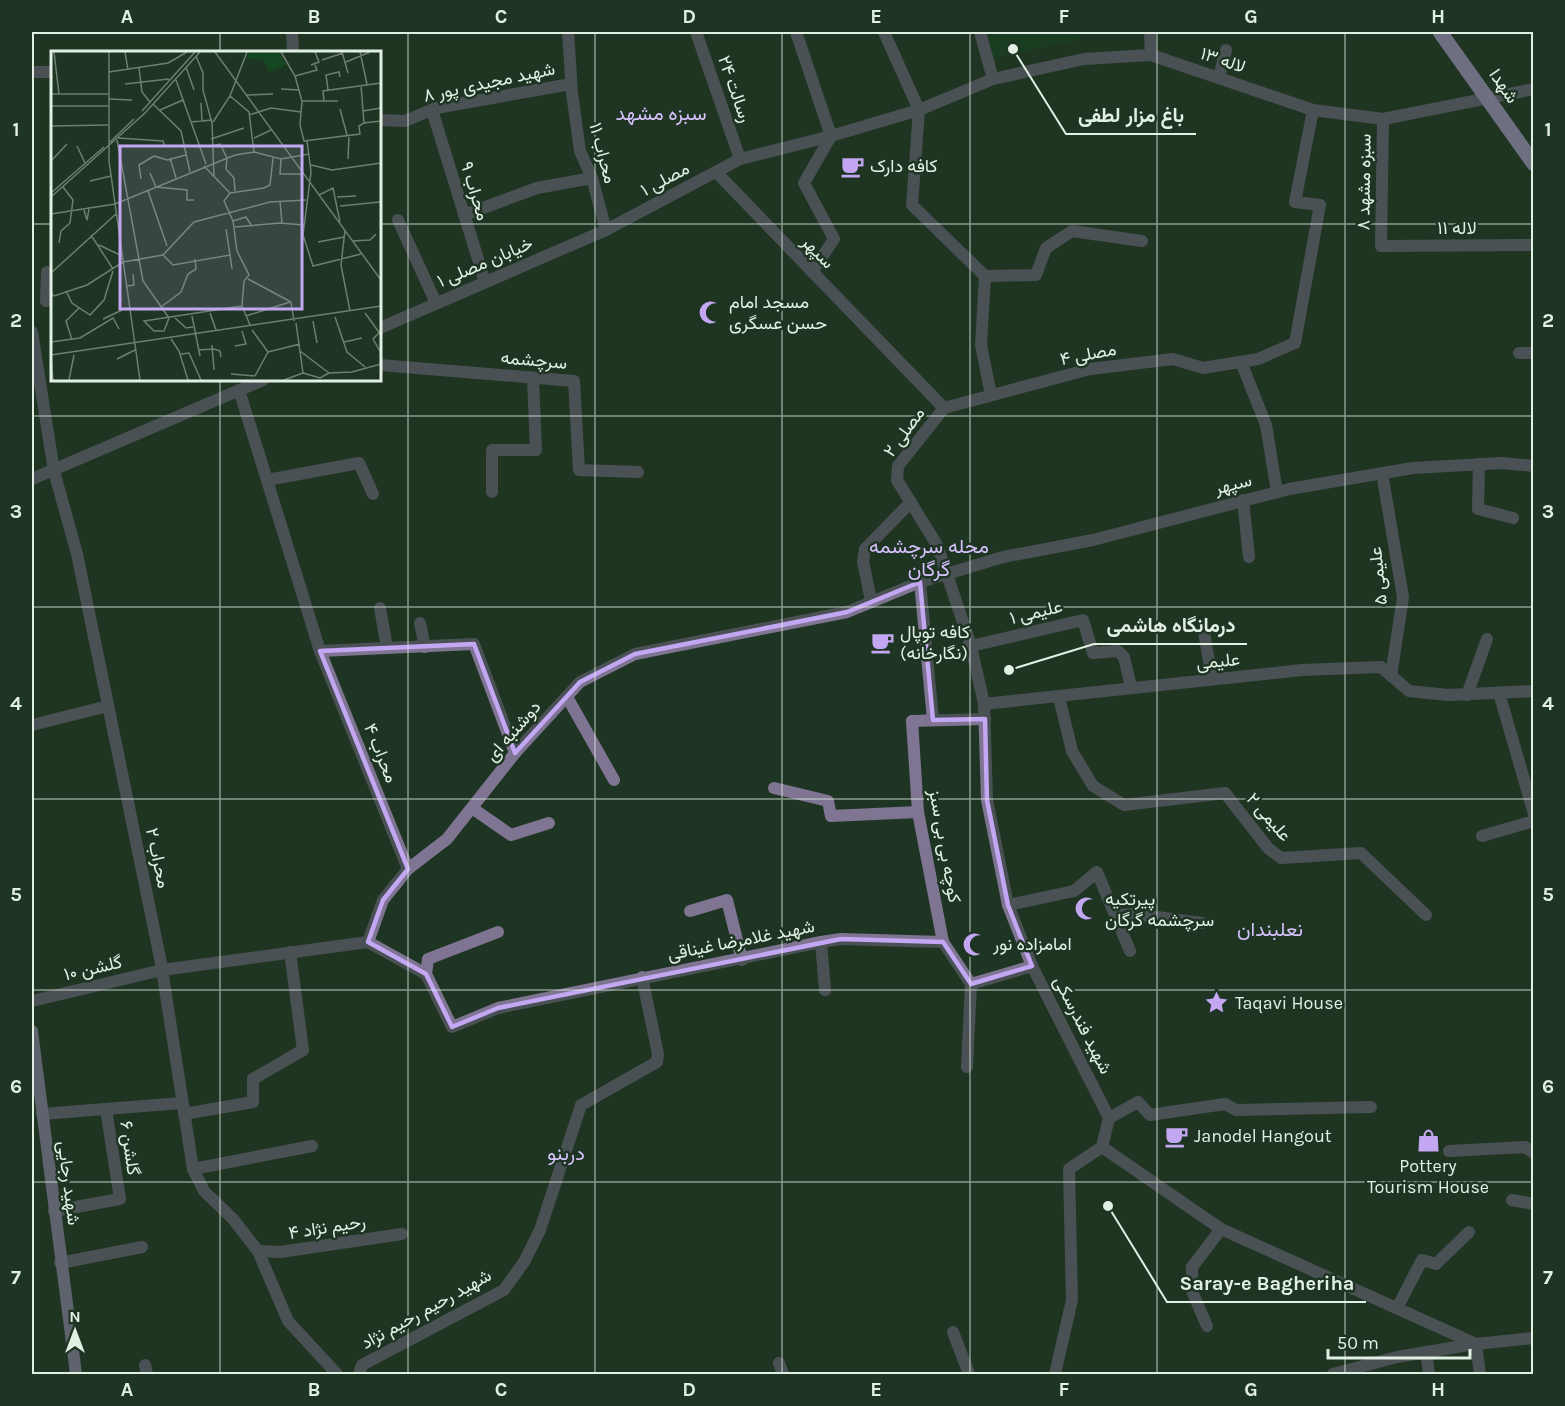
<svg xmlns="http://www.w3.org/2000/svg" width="1565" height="1406" viewBox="0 0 1565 1406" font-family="Karla,Vazirmatn,sans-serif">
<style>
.green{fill:#144621}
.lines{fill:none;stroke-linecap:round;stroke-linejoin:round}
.pedestrian{stroke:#7f7492;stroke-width:12}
.minor{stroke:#7f7492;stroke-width:12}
.secondary{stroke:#ac9bcb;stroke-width:12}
.primary{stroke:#cfb9f6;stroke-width:15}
.marked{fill:none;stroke:#c3a7f2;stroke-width:4.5;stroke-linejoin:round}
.grid{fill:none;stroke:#e2efe3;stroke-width:1.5;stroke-opacity:0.55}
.labels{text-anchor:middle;stroke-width:5;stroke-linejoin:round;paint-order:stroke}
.street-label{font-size:18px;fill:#e2efe3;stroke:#1f3523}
.poi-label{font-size:18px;fill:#e2efe3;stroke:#1f3523;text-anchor:start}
.neighbourhood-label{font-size:20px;fill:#d6c2fb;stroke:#1f3523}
.inset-road{fill:none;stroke:#6d7f70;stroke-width:1.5}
.view{fill:#c3a7f2;fill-opacity:0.15;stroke:#c3a7f2;stroke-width:3}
.inset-edge{fill:none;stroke:#e2efe3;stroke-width:3}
.leader{fill:none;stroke:#e2efe3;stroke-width:2}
.callout-dot{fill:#e2efe3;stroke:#1f3523;stroke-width:2}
.callout-label{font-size:20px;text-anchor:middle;font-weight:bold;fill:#e2efe3;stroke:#1f3523;stroke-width:5;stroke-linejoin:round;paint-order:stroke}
.neatline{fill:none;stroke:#e2efe3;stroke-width:2}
.grid-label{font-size:20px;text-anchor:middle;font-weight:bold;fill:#e2efe3}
</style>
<rect width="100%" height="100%" fill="#1f3523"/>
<polygon class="green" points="985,32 1079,32 1080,40 992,58"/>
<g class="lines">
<g class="pedestrian">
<polyline points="985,276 1036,275 1046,248 1072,231 1142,241"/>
<polyline points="46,301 47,272"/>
<polyline points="1519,353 1534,353"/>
<polyline points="1479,464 1478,509 1513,518"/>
<polyline points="267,480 359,463 373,494"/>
<polyline points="492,492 492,450 536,450 533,378"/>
<polyline points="1243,500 1249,557"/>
<polyline points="380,608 387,648"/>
<polyline points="420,623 425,647"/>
<polyline points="1204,632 1212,679"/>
<polyline points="320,651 474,644 515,753"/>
<polyline points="1499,693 1534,814"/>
<polyline points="1467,695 1487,639"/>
<polyline points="567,697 614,780"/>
<polyline points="1059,697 1072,751 1093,786 1124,805 1225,793 1268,848 1281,858 1361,853 1426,915"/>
<polyline points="912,721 985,719"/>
<polyline points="774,788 828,801 831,816 918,812"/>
<polyline points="472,808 511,835 549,823"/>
<polyline points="1482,836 1534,821"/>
<polyline points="1008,905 1074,891 1097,872 1130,951"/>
<polyline points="690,911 727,900 742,960"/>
<polyline points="1116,915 1134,914 1202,923"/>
<polyline points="821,942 825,990"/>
<polyline points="426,974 428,959 498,932"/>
<polyline points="971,984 1032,966"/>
<polyline points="184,1114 253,1102 253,1079 303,1050"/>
<polyline points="1109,1118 1138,1102 1150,1115 1225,1104 1236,1110 1371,1107"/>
<polyline points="1449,1151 1525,1147 1534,1153"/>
<polyline points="193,1169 312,1146"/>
<polyline points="1512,1200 1534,1204"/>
<polyline points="1397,1308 1422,1260 1436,1264 1469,1232"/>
<polyline points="1207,1326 1192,1291 1192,1267 1221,1229"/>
<polyline points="953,1332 969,1374"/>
<polyline points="1476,1344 1534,1338"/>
<polyline points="1426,1352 1429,1374"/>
<polyline points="779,1363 783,1374"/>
<polyline points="145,1365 147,1374"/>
</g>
<g class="minor">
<polyline points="292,32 293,52"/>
<polyline points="568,32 572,93 580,151 592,178 606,230"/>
<polyline points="696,32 740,159"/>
<polyline points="796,32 831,136 804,183 834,239 812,272"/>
<polyline points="884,32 919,110 912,205 985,276 981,345 991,395"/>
<polyline points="980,32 993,79"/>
<polyline points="1150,32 1151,55"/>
<polyline points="32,72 52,72"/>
<polyline points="1219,77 1226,50"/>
<polyline points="432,110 485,282"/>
<polyline points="1383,119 1381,246 1534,245"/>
<polyline points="380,120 405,121 436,108 571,84"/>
<polyline points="716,172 944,408"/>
<polyline points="464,215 537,188 592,178"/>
<polyline points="398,220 436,303"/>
<polyline points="380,328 606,230 740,159 831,136 919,110 993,79 1084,59 1151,55 1313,110 1383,119 1534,89"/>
<polyline points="32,332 54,471 77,554 161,963 193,1169 204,1191 233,1219 258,1251 288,1321 337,1374"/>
<polyline points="1241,362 1266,425 1277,492"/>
<polyline points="380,365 574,381 579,470 638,472"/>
<polyline points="239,390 320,651 408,869"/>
<polyline points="944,408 898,466 897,480 937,545 971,646 984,704 987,800 1008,905 1032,966 1109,1118 1102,1147 1069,1169 1072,1300 1055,1374"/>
<polyline points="944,408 1090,369 1173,359 1203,368 1258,359 1295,343 1320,205 1295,202 1313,110"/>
<polyline points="1382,473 1403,597 1391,676"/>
<polyline points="32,479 263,380"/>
<polyline points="920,582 933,720"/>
<polyline points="871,601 863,561 865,549 911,502"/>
<polyline points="971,646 1083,620 1093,653 1118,651 1124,657 1131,687"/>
<polyline points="984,704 1302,670 1381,667 1409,691 1448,695 1534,691"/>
<polyline points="912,721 918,812 943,942"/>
<polyline points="32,725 108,706"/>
<polyline points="368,942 426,974 452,1027 498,1008 821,942 841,939 943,942 971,984 967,1067"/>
<polyline points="290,952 303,1050"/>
<polyline points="32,1001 162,970 368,942 383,900 408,869 447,839 515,753 580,682 635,654 847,612 920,582 1003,557 1093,540 1289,489 1413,468 1501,463 1534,466"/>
<polyline points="42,1114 182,1103"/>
<polyline points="1102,1147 1221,1229 1476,1344"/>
<polyline points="54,1211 120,1199 106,1109"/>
<polyline points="258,1251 280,1252 402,1234"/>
<polyline points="60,1263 142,1247"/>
<polyline points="1476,1344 1480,1374"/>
<polyline points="359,1374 362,1365 504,1290 524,1262 540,1230 581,1105 657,1062 658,1054 642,977"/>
<polyline points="1333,1374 1397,1357 1475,1344"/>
</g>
<polyline class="secondary" points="32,1031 76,1374"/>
<polyline class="primary" points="1440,32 1534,164"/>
</g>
<path d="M0 0H1565V1406H0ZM 920,582 L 933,720 L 985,719 L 987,800 L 1008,905 L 1032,966 L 971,984 L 943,942 L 841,939 L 498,1008 L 452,1027 L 426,974 L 368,942 L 383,900 L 408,869 L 320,651 L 474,644 L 515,753 L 580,682 L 635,654 L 847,612 Z" fill="#1f3523" fill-opacity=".55" fill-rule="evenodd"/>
<path class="marked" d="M 920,582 L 933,720 L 985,719 L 987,800 L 1008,905 L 1032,966 L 971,984 L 943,942 L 841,939 L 498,1008 L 452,1027 L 426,974 L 368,942 L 383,900 L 408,869 L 320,651 L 474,644 L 515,753 L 580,682 L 635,654 L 847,612 Z"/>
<path class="grid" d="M 220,32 L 220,52M 408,32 L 408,1374M 595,32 L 595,1374M 782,32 L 782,1374M 970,32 L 970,1374M 1157,32 L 1157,1374M 1345,32 L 1345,1374M 32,224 L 52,224M 380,224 L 1534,224M 220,380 L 220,1374M 32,416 L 1534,416M 32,607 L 1534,607M 32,799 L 1534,799M 32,990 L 1534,990M 32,1182 L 1534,1182"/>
<defs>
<symbol id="cafe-bare" viewBox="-9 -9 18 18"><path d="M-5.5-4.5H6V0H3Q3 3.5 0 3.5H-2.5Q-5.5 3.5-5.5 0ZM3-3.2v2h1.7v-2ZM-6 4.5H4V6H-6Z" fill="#c3a7f2" stroke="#1f3523" stroke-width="2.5" paint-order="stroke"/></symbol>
<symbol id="mosque-bare" viewBox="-9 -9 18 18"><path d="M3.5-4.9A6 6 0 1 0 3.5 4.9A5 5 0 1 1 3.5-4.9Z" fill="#c3a7f2" stroke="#1f3523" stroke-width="2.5" paint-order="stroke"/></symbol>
<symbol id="sight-bare" viewBox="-9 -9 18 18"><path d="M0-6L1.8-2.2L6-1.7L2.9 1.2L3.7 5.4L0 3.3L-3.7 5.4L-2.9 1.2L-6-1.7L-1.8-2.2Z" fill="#c3a7f2" stroke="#1f3523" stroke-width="2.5" paint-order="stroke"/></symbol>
<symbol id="shop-bare" viewBox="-9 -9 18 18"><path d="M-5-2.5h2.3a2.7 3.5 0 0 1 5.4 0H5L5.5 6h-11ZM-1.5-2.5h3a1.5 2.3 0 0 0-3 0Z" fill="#c3a7f2" stroke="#1f3523" stroke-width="2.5" paint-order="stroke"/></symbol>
</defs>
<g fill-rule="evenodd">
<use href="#cafe-bare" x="836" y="150" width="33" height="33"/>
<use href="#mosque-bare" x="694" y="296" width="33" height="33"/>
<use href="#cafe-bare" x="866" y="626" width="33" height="33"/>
<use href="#mosque-bare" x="1070" y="892" width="33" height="33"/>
<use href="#mosque-bare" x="958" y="928" width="33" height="33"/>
<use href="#sight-bare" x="1200" y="986" width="33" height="33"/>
<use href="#cafe-bare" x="1160" y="1120" width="33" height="33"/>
<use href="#shop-bare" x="1412" y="1124" width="33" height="33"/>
</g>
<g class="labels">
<g class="street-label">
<text transform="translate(1223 60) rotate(19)" y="6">لاله ۱۳</text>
<text transform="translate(489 82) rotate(-12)" y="6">۸ شهید مجیدی پور</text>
<text transform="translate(1504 86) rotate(55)" y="6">شهدا</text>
<text transform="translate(735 89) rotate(71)" y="6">۲۴ رسالت</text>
<text transform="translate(603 153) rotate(75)" y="6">۱۱ محراب</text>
<text transform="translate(665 179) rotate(-28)" y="6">۱ مصلی</text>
<text transform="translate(1364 182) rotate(-89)" y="6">۸ سبزه مشهد</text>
<text transform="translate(475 191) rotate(73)" y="6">۹ محراب</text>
<text x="1457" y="234">۱۱ لاله</text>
<text transform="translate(818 252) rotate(46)" y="6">سپهر</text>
<text transform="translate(485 262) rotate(-23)" y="6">خیابان مصلی ۱</text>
<text transform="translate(1088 354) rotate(-11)" y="6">۴ مصلی</text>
<text transform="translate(534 360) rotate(5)" y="6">سرچشمه</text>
<text transform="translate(904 432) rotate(-54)" y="6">۲ مصلی</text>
<text transform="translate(1233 484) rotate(-14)" y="6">سپهر</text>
<text transform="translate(1378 576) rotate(-96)" y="6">۵ علیمی</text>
<text transform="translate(1036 612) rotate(-14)" y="6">۱ علیمی</text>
<text transform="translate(1218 661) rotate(-6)" y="6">علیمی</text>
<text transform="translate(513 731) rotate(-49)" y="6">دوشنبه ای</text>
<text transform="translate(381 753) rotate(68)" y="6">۴ محراب</text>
<text transform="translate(1269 817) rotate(49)" y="6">۲ علیمی</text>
<text transform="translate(945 846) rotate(80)" y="6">کوچه بی بی سبز</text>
<text transform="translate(158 858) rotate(78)" y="6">۲ محراب</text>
<text transform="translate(741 940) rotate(-11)" y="6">شهید غلامرضا غیناقی</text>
<text transform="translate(93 968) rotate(-13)" y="6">۱۰ گلشن</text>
<text transform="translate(1083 1025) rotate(63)" y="6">شهید فندرسکی</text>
<text transform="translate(130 1148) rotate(82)" y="6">۶ گلشن</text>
<text transform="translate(69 1183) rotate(83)" y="6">شهید رجایی</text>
<text transform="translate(327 1227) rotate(-9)" y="6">رحیم نژاد ۴</text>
<text transform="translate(426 1309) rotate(-29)" y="6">شهید رحیم رحیم نژاد</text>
</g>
<g class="poi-label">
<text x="870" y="172">کافه دارک</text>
<text x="729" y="308">مسجد امام<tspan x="729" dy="21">حسن عسگری</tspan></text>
<text x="900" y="638">کافه توپال<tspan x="900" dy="21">(نگارخانه)</tspan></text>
<text x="1105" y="905">پیرتکیه<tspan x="1105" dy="21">سرچشمه گرگان</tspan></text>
<text x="993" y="950">امامزاده نور</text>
<text x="1235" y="1009">Taqavi House</text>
<text x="1194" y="1142">Janodel Hangout</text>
<text x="1428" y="1172" text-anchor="middle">Pottery<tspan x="1428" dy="21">Tourism House</tspan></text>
</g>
<g class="neighbourhood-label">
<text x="661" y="120">سبزه مشهد</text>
<text x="929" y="553">محله سرچشمه<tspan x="929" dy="23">گرگان</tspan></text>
<text x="1270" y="936">نعلبندان</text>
<text x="566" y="1160">دربنو</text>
</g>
</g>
<g transform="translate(51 51)">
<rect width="330" height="330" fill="#1f3523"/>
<path d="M 198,1 L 228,1 L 235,14 L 218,21 L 213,10 L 194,7 Z" fill="#144621"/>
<path class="inset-road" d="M 3,1 L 8,43M 58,1 L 58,110 L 89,329M 74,1 L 77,19M 164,1 L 330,229M 230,1 L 244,25 L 251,50 L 249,74 L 253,90 L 309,83 L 308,75 L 313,72 L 330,70M 291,1 L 297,22M 309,1 L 316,33M 145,5 L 152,22 L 152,39 L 161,72 L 163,126M 271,9 L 292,2M 295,11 L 319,1M 260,14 L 268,11 L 264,1M 135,16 L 143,39M 88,17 L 91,41 L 99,51M 58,21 L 117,12 L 136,1M 244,25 L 266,19 L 264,14M 125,29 L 155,113M 74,33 L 118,28M 310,34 L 313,72M 230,38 L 248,39M 277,39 L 275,24 L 288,21 L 289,26M 0,43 L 57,43M 196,44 L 222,43M 179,45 L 198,61 L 203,101M 57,48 L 81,49M 251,50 L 287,50M 273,50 L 272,40 L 330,32M 150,52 L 151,70M 102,53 L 130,80 L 139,121M 0,55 L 57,55M 289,58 L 296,84M 109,59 L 132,49M 91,60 L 144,1M 312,60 L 330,57M 198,64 L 220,57 L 250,61M 140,71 L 161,69M 162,71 L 179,45 L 196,1M 0,75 L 57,74M 67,87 L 112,90 L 114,96M 203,87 L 220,79M 160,88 L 193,77M 66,89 L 92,230 L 118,267M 256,90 L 260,121 L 252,184 L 262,215 L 310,203M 59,91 L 83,68M 26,95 L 34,112M 161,95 L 169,93 L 176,107 L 175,118 L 183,127 L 184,140M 103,105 L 116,109 L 135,104M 119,107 L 125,127M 230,108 L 229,123 L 252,123M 297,108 L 298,84M 0,110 L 16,93M 260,114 L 281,119 L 330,112M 153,115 L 179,142M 99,122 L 105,136 L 136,139 L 136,149 L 143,149M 90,128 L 88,114 L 103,105M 39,130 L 60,125M 213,137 L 219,134 L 222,107M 97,140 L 116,195M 0,142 L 53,96M 179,142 L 173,150 L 182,170 L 186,200 L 198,224 L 193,230 L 191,255M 179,142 L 213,137M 268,144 L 282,137 L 289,171M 0,146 L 94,62 L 149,1M 286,146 L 305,145M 229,150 L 231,173M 289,155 L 329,151M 33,159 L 36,169 L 38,158M 0,163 L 64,153 L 184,104 L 203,101 L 230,108 L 258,103M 182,170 L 195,166 L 200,174M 184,176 L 229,172 L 253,174M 175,178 L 179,204M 294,179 L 290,214 L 299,260M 40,184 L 62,218M 301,190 L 319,189 L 325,183M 267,191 L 293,186M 8,192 L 10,180 L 19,172 L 22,149 L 12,136M 48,194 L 71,205M 112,204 L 122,214 L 179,204 L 181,218M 0,222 L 65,163M 197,228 L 240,251M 76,235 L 83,234 L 82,223M 15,240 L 21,252 L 39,264 L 53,249 L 62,220M 0,242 L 3,245 L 36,234 L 72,211 L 112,204 L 143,171 L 219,151 L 255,149M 240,251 L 243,270M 191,255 L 199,274M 110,256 L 130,241 L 137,223 L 145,218 L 144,208M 159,262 L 165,279M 314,262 L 330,284M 141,265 L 149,305M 195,265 L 239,251M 284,266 L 296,301 L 314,316M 118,267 L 113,280 L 103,280 L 93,270 L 191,255M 124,267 L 135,277 L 142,276M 52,268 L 71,259M 262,270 L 266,292M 245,272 L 252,322M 201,279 L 217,301M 328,282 L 322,288 L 330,302M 120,288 L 128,300 L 137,329M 21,289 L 15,270 L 28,257M 0,291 L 29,287 L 62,267 L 68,278M 293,291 L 311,287M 161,294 L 163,319M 184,295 L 195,293 L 191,280M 147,299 L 163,298 L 169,300 L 170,306M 249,300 L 278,322M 217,301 L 249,293M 130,303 L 138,302 L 150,329M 0,304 L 330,255M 0,307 L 2,329M 66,308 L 84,299M 252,322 L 269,327 L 278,322M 278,322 L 301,321 L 330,313M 180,323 L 204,325M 204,325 L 217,301M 18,329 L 23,304M 233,329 L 252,322"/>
<path class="view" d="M 69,95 L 251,95 L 251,258 L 69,258 Z"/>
<rect width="330" height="330" class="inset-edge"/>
</g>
<path class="leader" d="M1013 49L1066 134H1196M1009 670L1094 644H1247M1108 1206L1167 1302H1366"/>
<g class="callout-dot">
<circle cx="1013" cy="49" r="6"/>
<circle cx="1009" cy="670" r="6"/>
<circle cx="1108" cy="1206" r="6"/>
</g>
<g class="callout-label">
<text x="1131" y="122">باغ مزار لطفی</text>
<text x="1171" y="632">درمانگاه هاشمی</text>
<text x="1267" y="1290">Saray-e Bagheriha</text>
</g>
<rect width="1565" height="1406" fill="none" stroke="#1f3523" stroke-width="66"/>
<g transform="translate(75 1331)" stroke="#1f3523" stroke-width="4.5" paint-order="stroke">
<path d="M0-4.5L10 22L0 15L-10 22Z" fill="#e2efe3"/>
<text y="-9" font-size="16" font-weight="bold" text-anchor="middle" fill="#e2efe3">N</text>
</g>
<path d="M1328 1349v9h142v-9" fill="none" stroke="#e2efe3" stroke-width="3"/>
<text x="1337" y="1349" font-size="18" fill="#e2efe3" stroke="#1f3523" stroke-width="4.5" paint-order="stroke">50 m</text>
<rect x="33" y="33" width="1499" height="1340" class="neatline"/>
<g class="grid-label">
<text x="127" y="23">A</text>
<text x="314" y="23">B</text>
<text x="501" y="23">C</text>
<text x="689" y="23">D</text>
<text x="876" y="23">E</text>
<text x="1064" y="23">F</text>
<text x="1251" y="23">G</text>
<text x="1438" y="23">H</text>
<text x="16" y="136">1</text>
<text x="1548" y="136">1</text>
<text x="16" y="327">2</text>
<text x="1548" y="327">2</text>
<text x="16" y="518">3</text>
<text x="1548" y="518">3</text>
<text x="16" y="710">4</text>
<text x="1548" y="710">4</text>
<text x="16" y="901">5</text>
<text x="1548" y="901">5</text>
<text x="16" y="1093">6</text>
<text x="1548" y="1093">6</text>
<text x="16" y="1284">7</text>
<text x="1548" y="1284">7</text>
<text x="127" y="1396">A</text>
<text x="314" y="1396">B</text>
<text x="501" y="1396">C</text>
<text x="689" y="1396">D</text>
<text x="876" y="1396">E</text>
<text x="1064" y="1396">F</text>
<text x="1251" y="1396">G</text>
<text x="1438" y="1396">H</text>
</g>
</svg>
